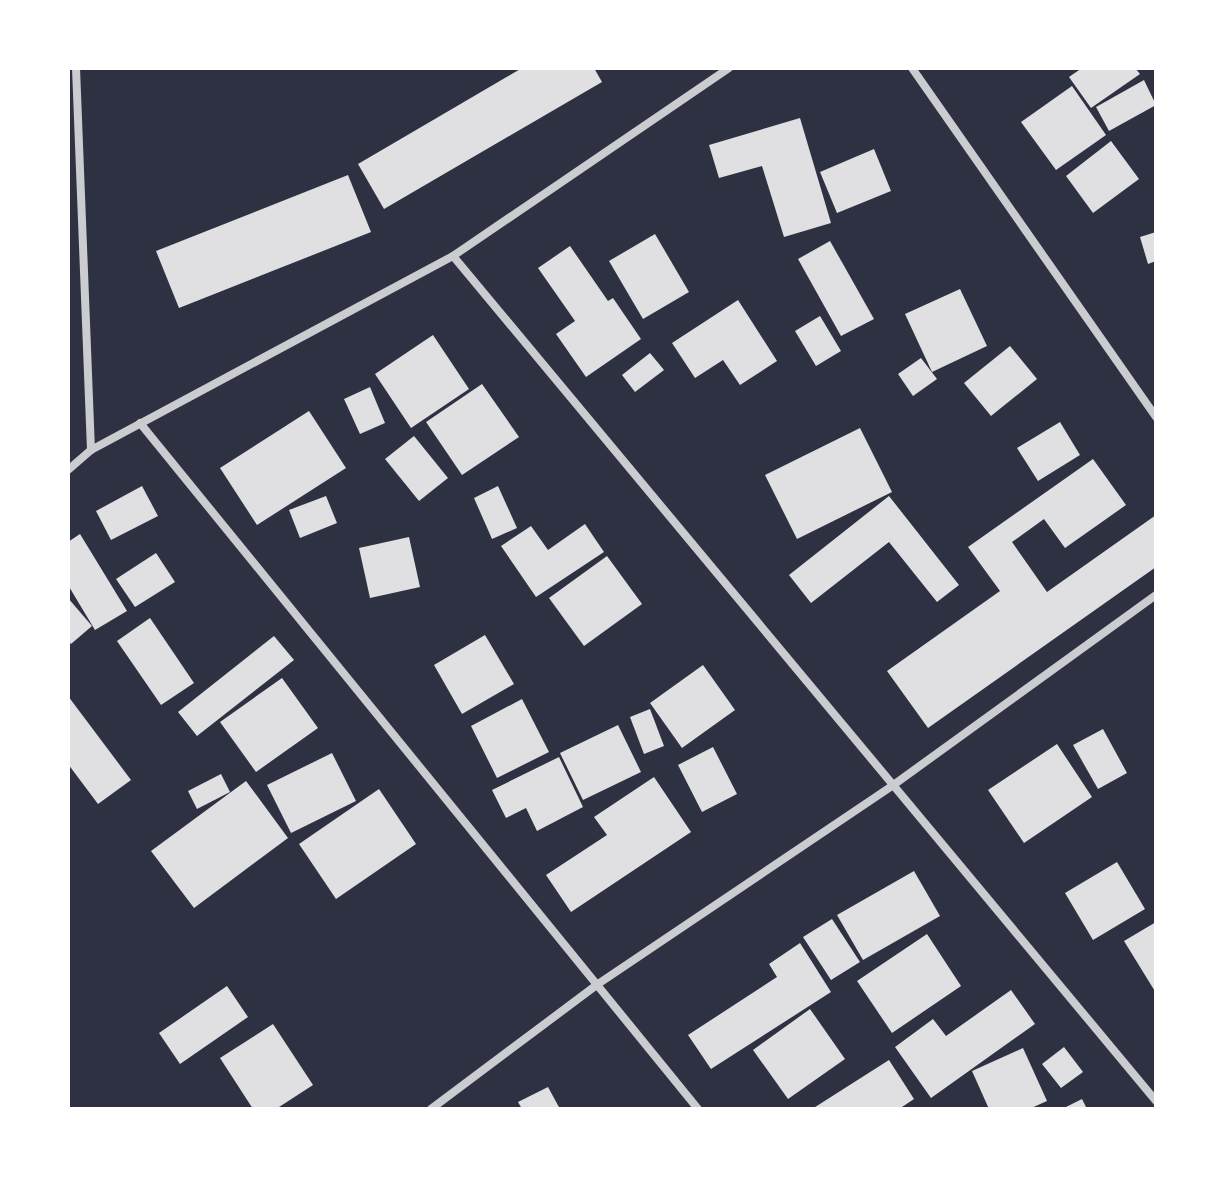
<svg xmlns="http://www.w3.org/2000/svg" width="1224" height="1177" viewBox="0 0 1224 1177" font-family="'Archivo Narrow',sans-serif">
<style>
.building{fill:#e0e0e3}
.lines{fill:none;stroke-linecap:round;stroke-linejoin:round}
.minor{stroke:#caccd0;stroke-width:8}
</style>
<rect width="100%" height="100%" fill="#2d3142"/>
<g class="building">
<polygon points="522,68 594,68 602,82 384,209 358,164"/>
<polygon points="1082,68 1135,68 1140,74 1091,108 1069,77"/>
<polygon points="1144,80 1156,105 1109,131 1096,107"/>
<polygon points="1072,86 1106,135 1056,170 1021,122"/>
<polygon points="800,118 831,223 784,237 762,166 719,178 709,145"/>
<polygon points="1111,141 1139,179 1093,213 1066,176"/>
<polygon points="874,149 891,191 837,213 820,172"/>
<polygon points="348,175 371,232 179,308 156,251"/>
<polygon points="1156,232 1156,261 1148,264 1140,237"/>
<polygon points="655,234 689,292 643,319 609,261"/>
<polygon points="830,241 874,319 841,336 798,259"/>
<polygon points="570,246 608,301 613,298 641,339 586,377 556,334 575,321 538,268"/>
<polygon points="960,289 987,346 932,372 905,314"/>
<polygon points="738,300 777,361 740,385 723,360 695,378 672,343"/>
<polygon points="820,316 841,351 816,366 795,331"/>
<polygon points="433,335 469,389 411,428 375,374"/>
<polygon points="1010,346 1037,379 991,416 964,383"/>
<polygon points="650,353 664,370 635,392 622,375"/>
<polygon points="921,358 937,379 913,396 898,374"/>
<polygon points="482,384 519,437 462,475 426,422"/>
<polygon points="370,387 385,423 360,434 344,399"/>
<polygon points="309,411 346,468 257,525 220,468"/>
<polygon points="1060,422 1080,455 1038,481 1017,448"/>
<polygon points="860,428 892,492 797,539 765,475"/>
<polygon points="414,436 448,478 419,501 385,459"/>
<polygon points="1093,459 1126,505 1065,548 1044,519 1012,542 1047,592 1156,515 1156,567 928,728 887,671 1000,591 968,547"/>
<polygon points="142,486 158,516 111,540 96,511"/>
<polygon points="498,486 517,528 492,539 474,498"/>
<polygon points="326,496 337,523 300,538 289,510"/>
<polygon points="889,496 959,585 937,602 889,542 811,603 789,575"/>
<polygon points="585,524 604,552 536,597 501,546 531,526 548,550"/>
<polygon points="80,534 127,611 95,630 68,585 68,542"/>
<polygon points="409,537 420,587 370,598 359,548"/>
<polygon points="156,553 175,582 135,607 116,579"/>
<polygon points="607,556 642,604 584,646 549,598"/>
<polygon points="68,598 92,626 71,644 68,640"/>
<polygon points="150,618 194,683 161,705 117,641"/>
<polygon points="485,635 514,684 462,714 434,665"/>
<polygon points="274,636 294,660 197,736 178,712"/>
<polygon points="703,665 735,710 682,748 650,703"/>
<polygon points="282,678 318,728 256,772 220,722"/>
<polygon points="68,696 131,780 98,804 68,764"/>
<polygon points="522,699 549,752 497,778 471,726"/>
<polygon points="650,709 664,746 644,754 630,717"/>
<polygon points="618,725 641,772 583,800 560,753"/>
<polygon points="1103,729 1127,773 1098,789 1073,745"/>
<polygon points="1057,744 1092,797 1024,843 988,790"/>
<polygon points="713,747 737,794 702,812 678,765"/>
<polygon points="332,753 356,801 291,833 267,785"/>
<polygon points="559,757 583,807 537,831 526,808 506,818 492,790"/>
<polygon points="221,774 230,792 197,809 188,791"/>
<polygon points="654,777 691,832 571,912 546,875 607,835 594,817"/>
<polygon points="246,781 288,838 194,908 151,851"/>
<polygon points="379,789 416,844 336,899 299,844"/>
<polygon points="1117,862 1145,909 1093,940 1065,893"/>
<polygon points="914,871 940,916 863,960 837,915"/>
<polygon points="832,919 860,962 831,980 803,937"/>
<polygon points="1156,922 1156,993 1124,941"/>
<polygon points="927,934 961,986 892,1033 857,981"/>
<polygon points="800,943 831,992 711,1069 688,1035 777,977 769,964"/>
<polygon points="227,986 248,1017 180,1064 159,1033"/>
<polygon points="1011,990 1035,1024 931,1098 895,1047 933,1019 946,1036"/>
<polygon points="810,1009 845,1059 788,1099 753,1050"/>
<polygon points="273,1024 313,1085 276,1109 253,1109 220,1058"/>
<polygon points="1064,1047 1083,1072 1061,1088 1042,1064"/>
<polygon points="1023,1048 1047,1101 1029,1109 989,1109 972,1071"/>
<polygon points="889,1060 914,1099 899,1109 812,1109"/>
<polygon points="548,1087 560,1109 522,1109 518,1102"/>
<polygon points="1082,1099 1087,1109 1062,1109"/>
</g>
<g class="lines">
<g class="minor">
<polyline points="76,68 91,450"/>
<polyline points="912,68 1156,417"/>
<polyline points="453,256 1156,1101"/>
<polyline points="140,423 698,1109"/>
<polyline points="68,470 91,450 453,256 729,68"/>
<polyline points="431,1109 598,984 892,786 1156,595"/>
</g>
</g>
<rect width="1224" height="1177" fill="none" stroke="#ffffff" stroke-width="140"/>
</svg>
